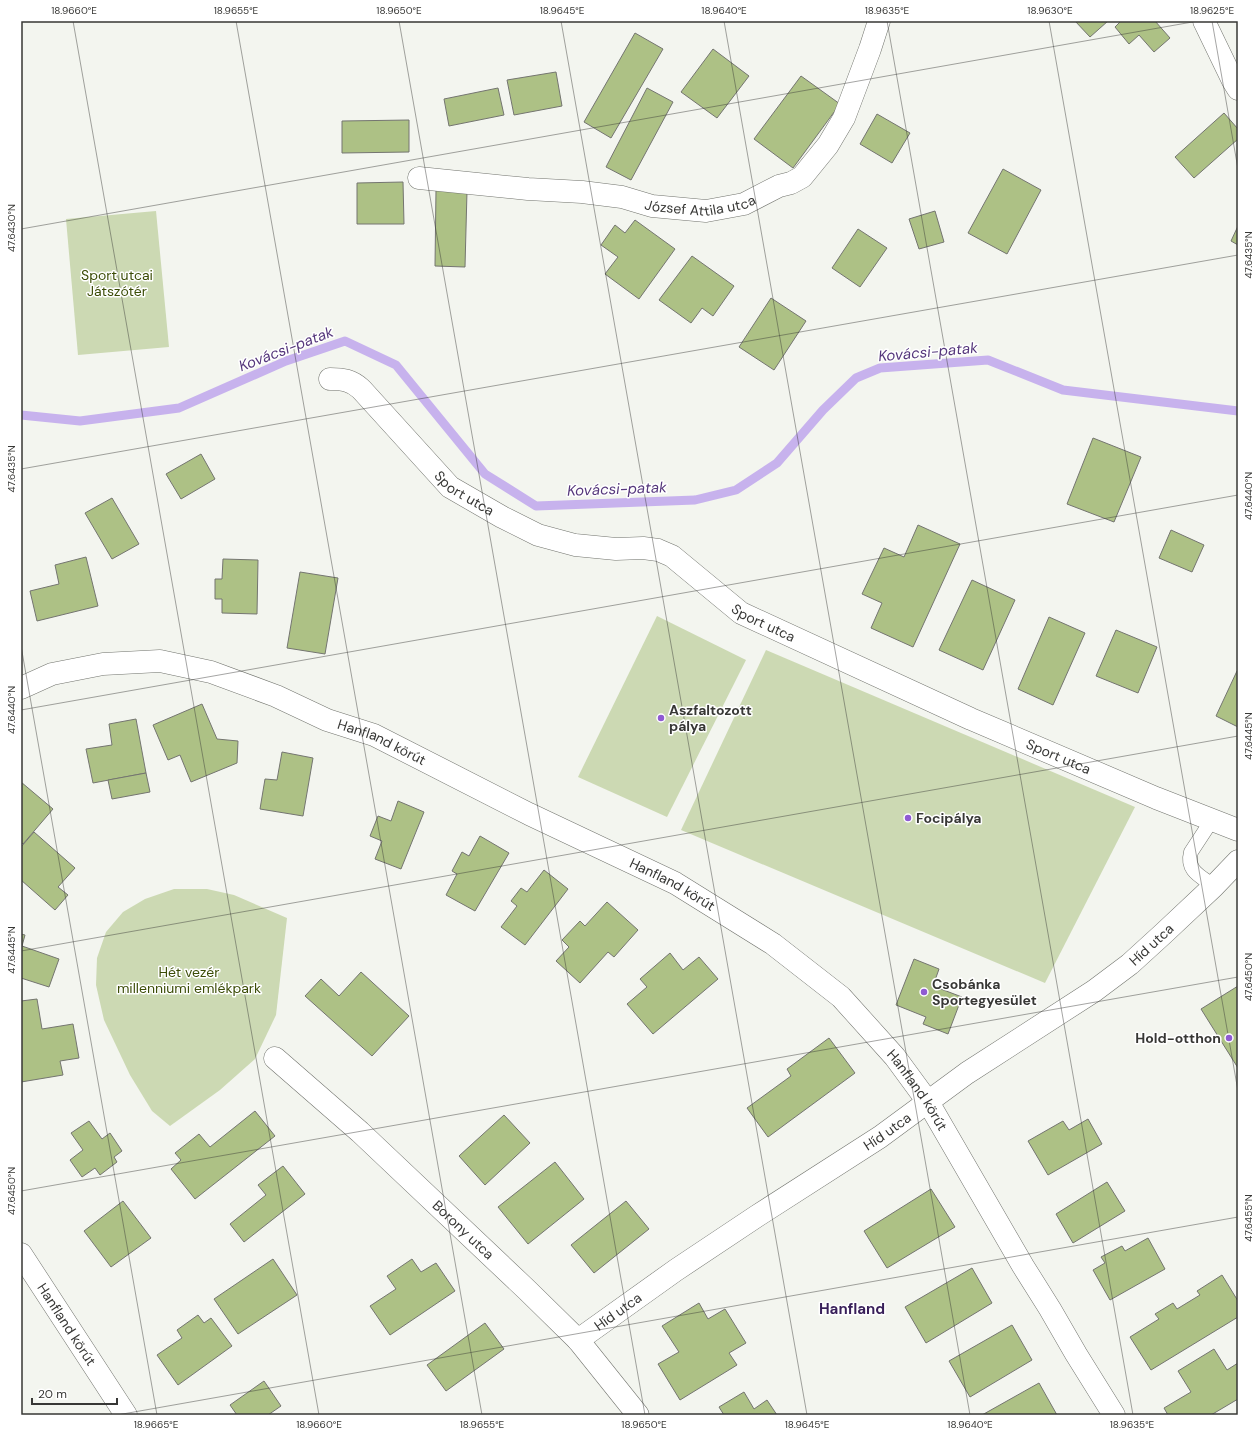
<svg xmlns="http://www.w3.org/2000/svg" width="1259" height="1436" viewBox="0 0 1259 1436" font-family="'DM Sans',sans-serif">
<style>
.green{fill:#ccd9b3}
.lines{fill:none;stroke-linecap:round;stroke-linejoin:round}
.stream{stroke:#c7b2ed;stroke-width:9}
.building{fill:#adc185;stroke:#747570}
.lane-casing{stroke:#72746e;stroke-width:15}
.street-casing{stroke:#72746e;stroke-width:23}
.lane{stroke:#fff;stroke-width:14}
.street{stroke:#fff;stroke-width:22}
.ticks{fill:none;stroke:#373735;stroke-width:1;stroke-opacity:0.45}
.poi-dot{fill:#8f5ad3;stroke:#fff;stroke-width:1.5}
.labels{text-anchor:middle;stroke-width:3;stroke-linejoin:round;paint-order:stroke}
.street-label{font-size:14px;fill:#373735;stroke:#fff}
.park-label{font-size:14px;fill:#3b4c06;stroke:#fff}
.poi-label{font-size:14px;font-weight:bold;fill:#373735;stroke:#fff;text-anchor:start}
.water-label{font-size:15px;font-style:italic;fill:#55377c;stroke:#fff}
.neighbourhood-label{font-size:15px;font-weight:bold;fill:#381f59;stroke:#fff}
.neatline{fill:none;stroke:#373735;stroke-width:1.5}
.ticks-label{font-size:10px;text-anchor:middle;fill:#373735}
</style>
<rect width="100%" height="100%" fill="#f3f5ef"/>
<g class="green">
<polygon points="156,211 169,347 78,355 66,219"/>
<polygon points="657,616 746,660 667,817 578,777"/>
<polygon points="766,650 1135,807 1045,983 681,830"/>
<polygon points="174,889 207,889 234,895 287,918 276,1015 255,1059 220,1090 170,1126 152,1111 130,1075 104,1020 96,985 97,958 106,932 123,912 145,899"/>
</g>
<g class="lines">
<polyline class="stream" points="21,415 80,421 179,408 286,361 345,341 396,365 485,474 536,506 695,500 736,490 777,463 823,410 856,378 880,368 988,360 1063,390 1238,411"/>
</g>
<g class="building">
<polygon points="1075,21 1108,21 1090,37"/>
<polygon points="1121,21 1155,21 1170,38 1154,52 1139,35 1129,44 1115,27"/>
<polygon points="635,33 663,49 611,138 584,122"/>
<polygon points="713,49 749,76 717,118 681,92"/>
<polygon points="556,72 562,106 514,115 507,80"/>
<polygon points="801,76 840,104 793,168 754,139"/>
<polygon points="498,88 504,115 449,126 444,99"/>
<polygon points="647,88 673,102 631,180 606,167"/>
<polygon points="1224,113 1238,129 1238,139 1194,178 1175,157"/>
<polygon points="877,114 910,133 892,163 860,144"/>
<polygon points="409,120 409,152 342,153 342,121"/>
<polygon points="1003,169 1041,190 1007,254 968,233"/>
<polygon points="403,182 404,224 357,224 357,183"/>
<polygon points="436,190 467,191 465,267 435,266"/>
<polygon points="935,211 944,242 919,249 909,219"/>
<polygon points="635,220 675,249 639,299 605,274 618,257 601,245 615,225 625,233"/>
<polygon points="1238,226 1238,245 1231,241"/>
<polygon points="858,229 887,248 860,287 832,268"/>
<polygon points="692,256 734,286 713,316 702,308 691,323 659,300"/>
<polygon points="771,298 806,321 774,370 739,347"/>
<polygon points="1093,438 1141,457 1114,522 1067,504"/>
<polygon points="201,454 215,479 181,499 166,474"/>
<polygon points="112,498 139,544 112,559 85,513"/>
<polygon points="918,525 960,544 913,647 871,628 882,603 862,594 884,548 904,557"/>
<polygon points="1171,530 1204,545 1192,572 1159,558"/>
<polygon points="86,557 98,606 37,621 30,591 59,584 55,565"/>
<polygon points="223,559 258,560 257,614 222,613 222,599 215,599 215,579 222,579"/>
<polygon points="300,572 338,578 325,654 287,648"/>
<polygon points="972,580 1015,600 983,670 939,650"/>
<polygon points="1049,617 1085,633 1053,705 1018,689"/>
<polygon points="1116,630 1157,647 1138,693 1096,676"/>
<polygon points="1237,671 1238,671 1238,727 1216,716"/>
<polygon points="202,704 217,739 238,741 237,763 191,782 180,755 168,760 153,725"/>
<polygon points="136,719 146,773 93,783 86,749 112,745 109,724"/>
<polygon points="282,752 313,758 303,816 260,809 265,779 277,780"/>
<polygon points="146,773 150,792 112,799 108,780"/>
<polygon points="21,782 53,809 23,844 21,842"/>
<polygon points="398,801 424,812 401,869 375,859 382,841 370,836 378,816 391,821"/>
<polygon points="34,832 75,868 58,887 68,895 55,910 21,880 21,847"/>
<polygon points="480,836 509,853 475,911 446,895 457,874 452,871 462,852 469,856"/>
<polygon points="544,870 568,889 525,945 501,927 517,906 511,901 521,888 527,892"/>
<polygon points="607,902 638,930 614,957 608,952 580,983 556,961 569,947 562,940 580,921 585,926"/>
<polygon points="21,934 25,935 22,946 59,959 49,987 21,978"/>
<polygon points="670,953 683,970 699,957 718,979 653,1034 627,1004 647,987 640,979"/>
<polygon points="914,959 939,969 933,986 962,997 948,1034 923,1024 926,1017 896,1005"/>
<polygon points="361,972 409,1016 372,1056 305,996 321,979 339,996"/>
<polygon points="1238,986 1238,1068 1201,1009"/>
<polygon points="37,999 42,1029 73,1024 79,1058 60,1061 63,1075 21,1082 21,1001"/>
<polygon points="829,1038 855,1073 768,1137 747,1108 791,1076 787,1069"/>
<polygon points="255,1111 275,1136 195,1199 171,1169 181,1160 175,1153 199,1134 210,1147"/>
<polygon points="504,1115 530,1143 485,1185 459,1156"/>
<polygon points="1088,1119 1102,1144 1048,1175 1028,1141 1063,1121 1069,1130"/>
<polygon points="89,1121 102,1139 110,1133 122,1151 114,1157 117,1162 100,1175 95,1168 82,1177 70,1160 83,1150 71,1133"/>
<polygon points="555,1162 584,1199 528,1244 498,1207"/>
<polygon points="283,1166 305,1194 244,1242 230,1224 266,1195 258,1185"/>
<polygon points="1107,1182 1125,1211 1073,1243 1056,1214"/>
<polygon points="931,1189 955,1227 887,1268 864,1231"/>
<polygon points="123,1201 151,1238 111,1267 84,1231"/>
<polygon points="626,1201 649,1229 594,1273 571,1245"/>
<polygon points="1148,1238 1165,1269 1110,1300 1093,1270 1105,1263 1101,1257 1122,1246 1125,1251"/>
<polygon points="273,1259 297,1295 238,1334 214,1299"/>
<polygon points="412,1259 421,1272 436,1263 455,1291 390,1335 370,1306 396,1289 387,1276"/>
<polygon points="972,1268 992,1303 926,1343 905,1307"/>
<polygon points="1222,1275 1238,1301 1238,1317 1151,1370 1130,1337 1159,1319 1155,1314 1173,1303 1177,1309 1200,1295 1197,1291"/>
<polygon points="699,1303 708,1319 725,1309 746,1343 729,1353 737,1365 680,1400 658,1364 679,1352 662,1326"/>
<polygon points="198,1315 204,1323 211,1318 232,1346 178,1385 157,1355 182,1338 177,1330"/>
<polygon points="485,1323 504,1349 446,1391 427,1365"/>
<polygon points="1012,1325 1032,1360 970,1397 949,1361"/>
<polygon points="1214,1349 1227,1370 1238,1363 1238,1399 1211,1415 1168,1415 1164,1408 1191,1392 1178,1371"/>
<polygon points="264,1381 281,1406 268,1415 237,1415 230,1405"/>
<polygon points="1039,1383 1057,1415 982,1415"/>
<polygon points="744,1392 754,1409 767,1400 777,1415 724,1415 719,1407"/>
</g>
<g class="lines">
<defs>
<path id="lane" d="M 1212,820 L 1191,852 C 1186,871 1200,876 1214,886"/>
<g id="street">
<polyline points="1204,21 1233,81 1238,89"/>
<path id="s1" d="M 419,178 L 528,189 L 582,192 L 622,197 L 652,206 L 706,211 L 744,204 L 779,186 L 791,183 L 802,177 L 828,145 L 844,118 L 870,49 L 879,21"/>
<path id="s2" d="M 330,379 C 343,379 351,380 361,389 L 450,487 L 502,517 L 538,535 L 575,545 L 616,549 L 643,548 L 658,550 L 672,556 L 741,613 L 971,719 L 1156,798 L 1238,830"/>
<path id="s3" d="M 21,688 L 52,674 L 103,664 L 160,661 L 211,672 L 276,696 L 327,720 L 374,735 L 529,814 L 675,883 L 773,944 L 841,997 L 895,1057 L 928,1102 L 1023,1266 L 1050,1309 L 1076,1354 L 1114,1415"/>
<path id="s4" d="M 275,1058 L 360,1132 L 527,1290 L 578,1340 L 638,1415"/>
<path id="s5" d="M 21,1254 L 126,1415"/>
<path id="s6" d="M 578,1340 L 676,1270 L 757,1216 L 880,1137 L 967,1073 L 1094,991 L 1130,964 L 1164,933 L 1214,886 L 1238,861"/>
</g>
</defs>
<use href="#lane" class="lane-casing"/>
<use href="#street" class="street-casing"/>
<use href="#lane" class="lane"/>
<use href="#street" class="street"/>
</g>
<path class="ticks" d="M 73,21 L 319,1415M 236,21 L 482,1415M 399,21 L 645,1415M 561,21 L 807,1415M 724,21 L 970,1415M 887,21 L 1133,1415M 1049,21 L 1238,1091M 1212,21 L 1238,169M 21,229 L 1198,21M 21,469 L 1238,255M 21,646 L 157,1415M 21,710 L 1238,495M 21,951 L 1238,736M 21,1191 L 1238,977M 117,1415 L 1238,1217"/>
<g class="poi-dot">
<circle cx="661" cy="718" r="4"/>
<circle cx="908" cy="818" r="4"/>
<circle cx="924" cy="992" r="4"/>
<circle cx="1229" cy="1038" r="4"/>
</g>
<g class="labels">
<g class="street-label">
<text dy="5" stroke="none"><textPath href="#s1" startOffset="284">József Attila utca</textPath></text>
<text dy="5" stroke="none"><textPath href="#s2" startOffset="181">Sport utca</textPath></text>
<text dy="5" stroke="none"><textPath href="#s2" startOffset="517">Sport utca</textPath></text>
<text dy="5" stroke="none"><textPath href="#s3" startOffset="380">Hanfland körút</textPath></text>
<text dy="5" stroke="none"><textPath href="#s2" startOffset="841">Sport utca</textPath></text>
<text dy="5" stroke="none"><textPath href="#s3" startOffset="704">Hanfland körút</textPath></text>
<text dy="5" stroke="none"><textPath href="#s6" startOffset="697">Híd utca</textPath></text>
<text dy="5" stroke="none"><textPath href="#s3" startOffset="1028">Hanfland körút</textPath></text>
<text dy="5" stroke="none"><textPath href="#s6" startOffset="373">Híd utca</textPath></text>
<text dy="5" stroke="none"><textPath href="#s4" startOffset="255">Borony utca</textPath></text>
<text dy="5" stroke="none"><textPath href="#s6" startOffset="49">Híd utca</textPath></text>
<text dy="5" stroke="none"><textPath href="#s5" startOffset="84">Hanfland körút</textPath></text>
</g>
<g class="park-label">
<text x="117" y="280">Sport utcai<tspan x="117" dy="16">Játszótér</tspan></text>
<text x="189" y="977">Hét vezér<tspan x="189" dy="16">millenniumi emlékpark</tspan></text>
</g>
<g class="poi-label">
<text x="669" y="715">Aszfaltozott<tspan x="669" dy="16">pálya</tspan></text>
<text x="916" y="823">Focipálya</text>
<text x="932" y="989">Csobánka<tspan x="932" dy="16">Sportegyesület</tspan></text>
<text x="1221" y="1043" text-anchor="end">Hold-otthon</text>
</g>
<g class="water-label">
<text transform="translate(286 349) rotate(-21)" y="5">Kovácsi-patak</text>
<text transform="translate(928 352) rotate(-5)" y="5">Kovácsi-patak</text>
<text transform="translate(617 489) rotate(-2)" y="5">Kovácsi-patak</text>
</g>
<g class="neighbourhood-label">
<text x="852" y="1314">Hanfland</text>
</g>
</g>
<rect width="1259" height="1436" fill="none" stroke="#ffffff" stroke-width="44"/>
<path d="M32 1398v6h85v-6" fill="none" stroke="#373735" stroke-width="2"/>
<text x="38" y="1398" font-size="12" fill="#373735" stroke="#ffffff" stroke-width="3" paint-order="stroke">20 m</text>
<rect x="22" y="22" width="1215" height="1392" class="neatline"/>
<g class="ticks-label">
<text x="74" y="14">18.9660°E</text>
<text x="236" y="14">18.9655°E</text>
<text x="399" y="14">18.9650°E</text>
<text x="562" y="14">18.9645°E</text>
<text x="724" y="14">18.9640°E</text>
<text x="887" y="14">18.9635°E</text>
<text x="1050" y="14">18.9630°E</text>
<text x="1212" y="14">18.9625°E</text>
<text transform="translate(11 228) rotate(-90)" y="4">47.6430°N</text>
<text transform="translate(1248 255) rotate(-90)" y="4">47.6435°N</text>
<text transform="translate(11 469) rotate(-90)" y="4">47.6435°N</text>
<text transform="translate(1248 496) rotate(-90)" y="4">47.6440°N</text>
<text transform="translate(11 710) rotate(-90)" y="4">47.6440°N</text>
<text transform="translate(1248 736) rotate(-90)" y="4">47.6445°N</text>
<text transform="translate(11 950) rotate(-90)" y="4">47.6445°N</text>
<text transform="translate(1248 977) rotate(-90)" y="4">47.6450°N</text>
<text transform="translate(11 1191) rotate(-90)" y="4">47.6450°N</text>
<text transform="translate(1248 1218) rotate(-90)" y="4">47.6455°N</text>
<text x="156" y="1428">18.9665°E</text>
<text x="319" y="1428">18.9660°E</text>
<text x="482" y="1428">18.9655°E</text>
<text x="644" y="1428">18.9650°E</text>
<text x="807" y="1428">18.9645°E</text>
<text x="970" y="1428">18.9640°E</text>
<text x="1132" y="1428">18.9635°E</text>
</g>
</svg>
